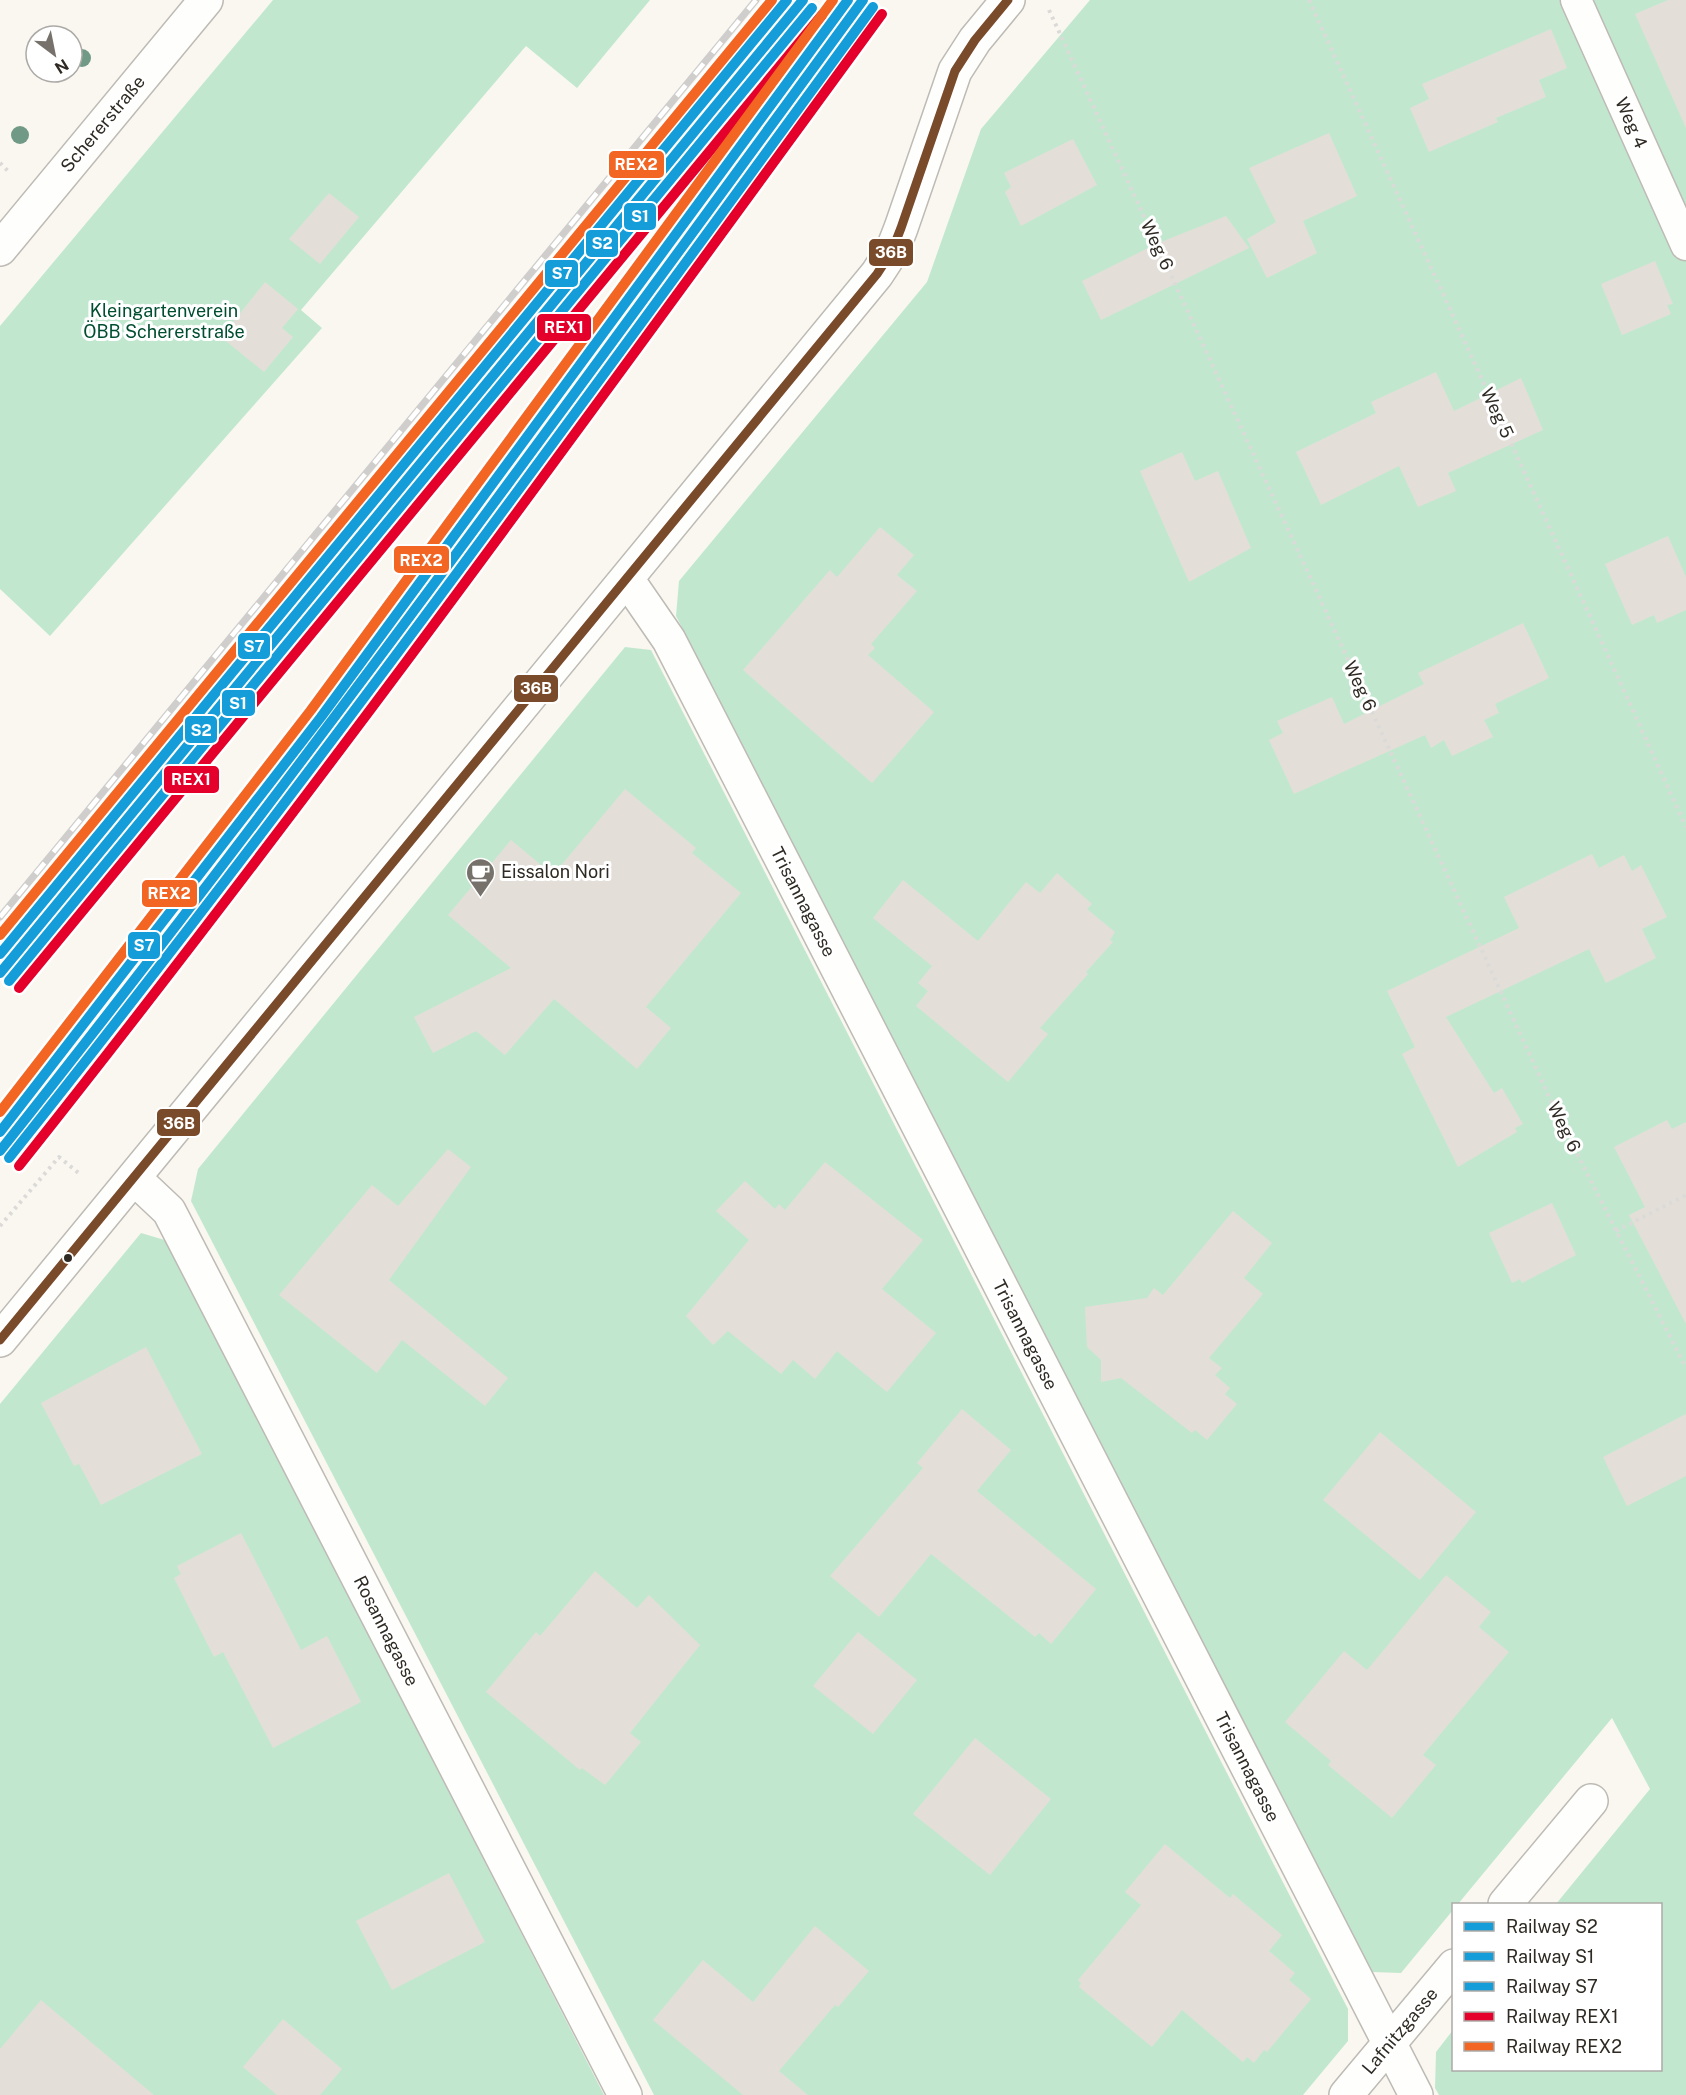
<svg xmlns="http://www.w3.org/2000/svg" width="1686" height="2095" viewBox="0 0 1686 2095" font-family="'Public Sans',sans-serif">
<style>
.green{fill:#c1e8cf}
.building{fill:#e3dfd8}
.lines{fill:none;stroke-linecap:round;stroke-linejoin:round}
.service-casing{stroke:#bebab4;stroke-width:33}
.minor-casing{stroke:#bebab4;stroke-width:36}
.path{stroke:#dbdad8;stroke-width:4;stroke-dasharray:3 4.5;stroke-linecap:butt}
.service{stroke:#fefefd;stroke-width:30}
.minor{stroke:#fefefd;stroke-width:33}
.rail-casing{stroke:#cfcecc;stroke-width:7}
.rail{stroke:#fff;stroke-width:4.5;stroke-dasharray:14;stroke-linecap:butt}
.bus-1-casing{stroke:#fff;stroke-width:14}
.bus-1{stroke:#7a4b2a;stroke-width:9}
.rail-1-casing{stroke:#fff;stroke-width:15}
.rail-2-casing{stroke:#fff;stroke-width:15}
.rail-3-casing{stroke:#fff;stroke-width:15}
.rail-4-casing{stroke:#fff;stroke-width:15}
.rail-5-casing{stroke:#fff;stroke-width:15}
.rail-1{stroke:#159dd9;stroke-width:10}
.rail-2{stroke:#159dd9;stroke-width:10}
.rail-3{stroke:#159dd9;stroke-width:10}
.rail-4{stroke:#e4002b;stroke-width:10}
.rail-5{stroke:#f26522;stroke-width:10}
.tree{fill:#709a86}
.bus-dot{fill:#2f2b24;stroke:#fff;stroke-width:2}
.labels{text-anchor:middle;stroke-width:6;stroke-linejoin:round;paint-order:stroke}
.street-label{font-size:18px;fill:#2f2b24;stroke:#fff}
.park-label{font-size:18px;fill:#004e30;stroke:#fff}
.poi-label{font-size:18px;fill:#2f2b24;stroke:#fff;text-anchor:start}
.line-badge{stroke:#fff;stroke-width:2}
.badge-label{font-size:16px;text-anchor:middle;font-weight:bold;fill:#fff}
</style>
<rect width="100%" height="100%" fill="#faf7f0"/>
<g class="green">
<polygon points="273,0 650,0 577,88 526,46 301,310 322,328 50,636 0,589 0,326"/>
<polygon points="1090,0 1686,0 1686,2095 1439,2095 1435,2088 1436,2052 1453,2030 1454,2070 1660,2070 1660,1904 1556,1904 1650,1789 1612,1718 1458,1904 1454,1904 1453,1910 1401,1973 1372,1972 676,616 679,581 927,282 981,129"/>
<polygon points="625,647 651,650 1348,2009 1348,2041 1303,2095 654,2095 191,1201 198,1169"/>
<polygon points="141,1233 168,1241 604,2095 0,2095 0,1404"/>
</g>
<g class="building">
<polygon points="1668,0 1686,0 1686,128 1635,14"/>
<polygon points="1551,29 1567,68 1539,80 1546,97 1496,118 1498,122 1429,152 1410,108 1429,99 1422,84"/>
<polygon points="1329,133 1357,196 1303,221 1317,253 1267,278 1247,239 1276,222 1249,168"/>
<polygon points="1073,139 1097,185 1021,226 1005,192 1011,187 1004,173"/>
<polygon points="329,193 359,217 320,264 289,239"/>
<polygon points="1226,216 1249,248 1101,320 1082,281 1156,244"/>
<polygon points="1655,261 1673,304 1667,305 1671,314 1622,335 1601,284"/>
<polygon points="265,282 298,309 282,328 293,337 264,372 221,337"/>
<polygon points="1436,372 1454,411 1521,378 1543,430 1448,473 1456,491 1418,507 1399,466 1321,505 1296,452 1376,413 1371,402"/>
<polygon points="1182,452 1195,481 1218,471 1251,548 1189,582 1140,471"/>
<polygon points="880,527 914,555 897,575 917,591 871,644 875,648 868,655 934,712 872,783 743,670 830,570 837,577"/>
<polygon points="1668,536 1686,577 1686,610 1657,623 1654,615 1632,625 1605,564"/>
<polygon points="1523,623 1549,678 1495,704 1499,713 1484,720 1493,737 1452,756 1444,740 1431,748 1425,735 1294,794 1269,740 1283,733 1277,721 1332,697 1344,724 1424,684 1418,673"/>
<polygon points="625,789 696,848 692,853 741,893 646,1007 671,1028 637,1069 554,999 505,1055 476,1031 433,1053 414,1017 511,968 448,915 511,840 553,875"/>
<polygon points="1592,854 1599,868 1624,855 1632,871 1641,865 1667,917 1642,929 1656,958 1606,983 1589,949 1446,1017 1494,1093 1502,1088 1523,1124 1515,1128 1517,1132 1458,1167 1402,1054 1415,1047 1387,991 1519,928 1504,897"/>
<polygon points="1057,873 1092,904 1087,909 1115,932 1110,940 1113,942 1086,972 1088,974 1040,1028 1048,1034 1008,1082 916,1006 928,991 918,983 932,966 873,918 903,880 978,941 1026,882 1040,893"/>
<polygon points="1667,1120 1672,1129 1686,1122 1686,1324 1629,1215 1645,1207 1614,1147"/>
<polygon points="448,1149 471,1167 389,1280 508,1378 485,1406 402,1340 377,1373 279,1295 372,1185 398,1206"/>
<polygon points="825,1162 923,1240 882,1289 936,1333 887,1392 837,1351 815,1379 793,1360 781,1374 728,1331 713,1345 686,1316 749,1240 716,1211 745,1181 775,1209 779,1204 785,1210"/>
<polygon points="1552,1203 1576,1255 1522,1283 1520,1279 1512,1283 1489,1233"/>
<polygon points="1233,1211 1272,1243 1244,1278 1263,1294 1209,1358 1222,1368 1215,1375 1230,1388 1225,1394 1237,1404 1207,1440 1195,1430 1192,1433 1121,1378 1101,1382 1101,1360 1087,1347 1085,1307 1147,1298 1154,1288 1163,1295"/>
<polygon points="146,1347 202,1454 101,1505 79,1464 74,1466 41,1403"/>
<polygon points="962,1409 1011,1450 977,1491 1096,1589 1051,1644 1039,1633 1035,1637 931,1554 879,1617 830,1576 923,1468 917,1463"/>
<polygon points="1686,1414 1686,1476 1627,1506 1603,1457"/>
<polygon points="1380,1432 1476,1512 1420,1580 1323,1500"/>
<polygon points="241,1533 301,1650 327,1636 361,1702 273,1748 223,1652 214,1657 174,1578 181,1574 177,1566"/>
<polygon points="595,1571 637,1608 649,1595 700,1645 630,1733 641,1742 605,1785 582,1768 580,1770 486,1692 536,1632 540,1636"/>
<polygon points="1446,1575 1491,1612 1479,1627 1509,1652 1423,1755 1436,1765 1392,1818 1328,1765 1331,1761 1285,1722 1344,1651 1367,1670"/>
<polygon points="858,1632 917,1680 873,1734 813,1686"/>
<polygon points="975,1738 1051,1799 990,1875 913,1814"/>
<polygon points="1165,1844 1230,1898 1233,1894 1282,1935 1269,1951 1295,1973 1289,1980 1311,1999 1267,2052 1264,2050 1254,2063 1247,2057 1243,2062 1182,2010 1152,2047 1079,1987 1081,1983 1078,1980 1141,1905 1125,1892"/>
<polygon points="449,1873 485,1942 392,1990 356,1921"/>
<polygon points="815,1926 869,1971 838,2007 835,2005 779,2071 808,2095 743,2095 653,2020 703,1960 753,2002"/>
<polygon points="41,2000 154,2095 0,2095 0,2049"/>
<polygon points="283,2019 342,2069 320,2095 277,2095 243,2067"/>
</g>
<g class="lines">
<defs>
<polyline id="service" points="1576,0 1686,245"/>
<g id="minor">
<polyline points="0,249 206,0"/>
<polyline points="627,579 669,640 1416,2095"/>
<polyline points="134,1178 169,1211 625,2095"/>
<polyline points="0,1340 877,274 892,251 901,228 955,71 975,40 1008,0"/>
<polyline points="1505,1904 1591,1801"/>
<polyline points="1346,2095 1454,1966"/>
</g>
</defs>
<use href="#service" class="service-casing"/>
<use href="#minor" class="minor-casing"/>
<g class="path">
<polyline points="1309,0 1686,827"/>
<polyline points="1049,10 1558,1116 1686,1368"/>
<polyline points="0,163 8,171"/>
<polyline points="0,1226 59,1157 81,1175"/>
<polyline points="1616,1231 1686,1195"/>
</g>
<use href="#service" class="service"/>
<use href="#minor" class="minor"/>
<defs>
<polyline id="rail" points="0,917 756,0"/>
</defs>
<use href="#rail" class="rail-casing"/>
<use href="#rail" class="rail"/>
<defs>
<polyline id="bus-1" points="0,1340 877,274 892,251 901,228 955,71 975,40 1008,0"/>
</defs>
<use href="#bus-1" class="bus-1-casing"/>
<use href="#bus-1" class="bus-1"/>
<defs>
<g id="rail-1">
<polyline points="0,973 803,0"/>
<path d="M 0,1151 C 299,775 579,387 863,0"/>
</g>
<g id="rail-2">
<polyline points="9,981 812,8"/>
<path d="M 9,1158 C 308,783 589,394 873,7"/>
</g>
<g id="rail-3">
<polyline points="0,954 787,0"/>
<polyline points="0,1132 321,717 848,0"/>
</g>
<g id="rail-4">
<polyline points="19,988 822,15"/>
<path d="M 19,1166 C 318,790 599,401 882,14"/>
</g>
<g id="rail-5">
<polyline points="0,935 772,0"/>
<polyline points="0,1112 311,710 833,0"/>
</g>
</defs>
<use href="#rail-1" class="rail-1-casing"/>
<use href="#rail-2" class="rail-2-casing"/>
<use href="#rail-3" class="rail-3-casing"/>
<use href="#rail-4" class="rail-4-casing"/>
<use href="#rail-5" class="rail-5-casing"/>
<use href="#rail-1" class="rail-1"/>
<use href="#rail-2" class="rail-2"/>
<use href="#rail-3" class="rail-3"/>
<use href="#rail-4" class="rail-4"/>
<use href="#rail-5" class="rail-5"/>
</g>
<g class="tree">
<circle cx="82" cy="58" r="9"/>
<circle cx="20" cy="135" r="9"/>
</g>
<defs>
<symbol id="cafe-pin" viewBox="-11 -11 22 30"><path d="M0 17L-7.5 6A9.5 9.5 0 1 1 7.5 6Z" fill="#76726b" stroke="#fff"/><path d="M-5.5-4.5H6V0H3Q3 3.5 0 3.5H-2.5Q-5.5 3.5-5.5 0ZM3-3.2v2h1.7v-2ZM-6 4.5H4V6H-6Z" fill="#fff"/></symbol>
</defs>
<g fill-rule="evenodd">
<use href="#cafe-pin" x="464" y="856" width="33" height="45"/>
</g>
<circle class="bus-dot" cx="68" cy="1258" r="5"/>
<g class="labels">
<g class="street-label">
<text transform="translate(1631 123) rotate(66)" y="6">Weg 4</text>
<text transform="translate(103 124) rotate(-50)" y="6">Schererstraße</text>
<text transform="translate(1157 245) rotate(65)" y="6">Weg 6</text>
<text transform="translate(1497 413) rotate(65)" y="6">Weg 5</text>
<text transform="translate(1360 686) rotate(65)" y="6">Weg 6</text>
<text transform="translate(803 902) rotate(63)" y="6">Trisannagasse</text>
<text transform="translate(1564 1127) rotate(64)" y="6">Weg 6</text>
<text transform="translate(1025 1335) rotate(63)" y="6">Trisannagasse</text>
<text transform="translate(386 1631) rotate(63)" y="6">Rosannagasse</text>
<text transform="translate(1247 1767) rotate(63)" y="6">Trisannagasse</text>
<text transform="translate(1400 2031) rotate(-50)" y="6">Lafnitzgasse</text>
</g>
<g class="park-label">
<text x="164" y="317">Kleingartenverein<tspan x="164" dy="21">ÖBB Schererstraße</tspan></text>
</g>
<g class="poi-label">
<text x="501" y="878">Eissalon Nori</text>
</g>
</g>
<g class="line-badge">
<rect x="608" y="150" width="57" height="29" rx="6" fill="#f26522"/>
<rect x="623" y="202" width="34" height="29" rx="6" fill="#159dd9"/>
<rect x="585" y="229" width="34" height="29" rx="6" fill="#159dd9"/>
<rect x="868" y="238" width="46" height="29" rx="6" fill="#7a4b2a"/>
<rect x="544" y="259" width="35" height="29" rx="6" fill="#159dd9"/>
<rect x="536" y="313" width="56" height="29" rx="6" fill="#e4002b"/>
<rect x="393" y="545" width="57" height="29" rx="6" fill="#f26522"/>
<rect x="237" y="632" width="34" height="28" rx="6" fill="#159dd9"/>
<rect x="513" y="674" width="46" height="29" rx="6" fill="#7a4b2a"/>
<rect x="221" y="689" width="35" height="28" rx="6" fill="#159dd9"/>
<rect x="184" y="715" width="34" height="29" rx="6" fill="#159dd9"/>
<rect x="163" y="765" width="57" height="29" rx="6" fill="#e4002b"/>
<rect x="141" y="879" width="57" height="29" rx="6" fill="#f26522"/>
<rect x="127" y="931" width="34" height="29" rx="6" fill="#159dd9"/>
<rect x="156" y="1108" width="45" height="29" rx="6" fill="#7a4b2a"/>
</g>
<g class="badge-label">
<text x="636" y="170">REX2</text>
<text x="640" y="222">S1</text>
<text x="602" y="249">S2</text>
<text x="891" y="258">36B</text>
<text x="562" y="279">S7</text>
<text x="564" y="333">REX1</text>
<text x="421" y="566">REX2</text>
<text x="254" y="652">S7</text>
<text x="536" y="694">36B</text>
<text x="238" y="709">S1</text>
<text x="201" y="736">S2</text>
<text x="191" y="785">REX1</text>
<text x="169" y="899">REX2</text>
<text x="144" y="951">S7</text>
<text x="179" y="1129">36B</text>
</g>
<rect x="1452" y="1903" width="210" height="168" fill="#ffffff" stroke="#acaaa7" stroke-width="1.5"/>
<rect x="1464" y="1922" width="30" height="9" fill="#159dd9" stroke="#acaaa7" stroke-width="1.5"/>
<text x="1506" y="1933" font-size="18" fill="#2f2b24">Railway S2</text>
<rect x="1464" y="1952" width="30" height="9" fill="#159dd9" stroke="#acaaa7" stroke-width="1.5"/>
<text x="1506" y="1963" font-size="18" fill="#2f2b24">Railway S1</text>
<rect x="1464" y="1982" width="30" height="9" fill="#159dd9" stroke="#acaaa7" stroke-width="1.5"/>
<text x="1506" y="1993" font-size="18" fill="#2f2b24">Railway S7</text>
<rect x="1464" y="2012" width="30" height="9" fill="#e4002b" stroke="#acaaa7" stroke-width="1.5"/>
<text x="1506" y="2023" font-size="18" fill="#2f2b24">Railway REX1</text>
<rect x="1464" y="2042" width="30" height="9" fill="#f26522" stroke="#acaaa7" stroke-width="1.5"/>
<text x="1506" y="2053" font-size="18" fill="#2f2b24">Railway REX2</text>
<g transform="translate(54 54) rotate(148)"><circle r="28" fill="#ffffff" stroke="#acaaa7" stroke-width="1.5"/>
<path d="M0-4.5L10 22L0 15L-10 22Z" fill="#76726b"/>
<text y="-9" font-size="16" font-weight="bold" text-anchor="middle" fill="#2f2b24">N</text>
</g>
</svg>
